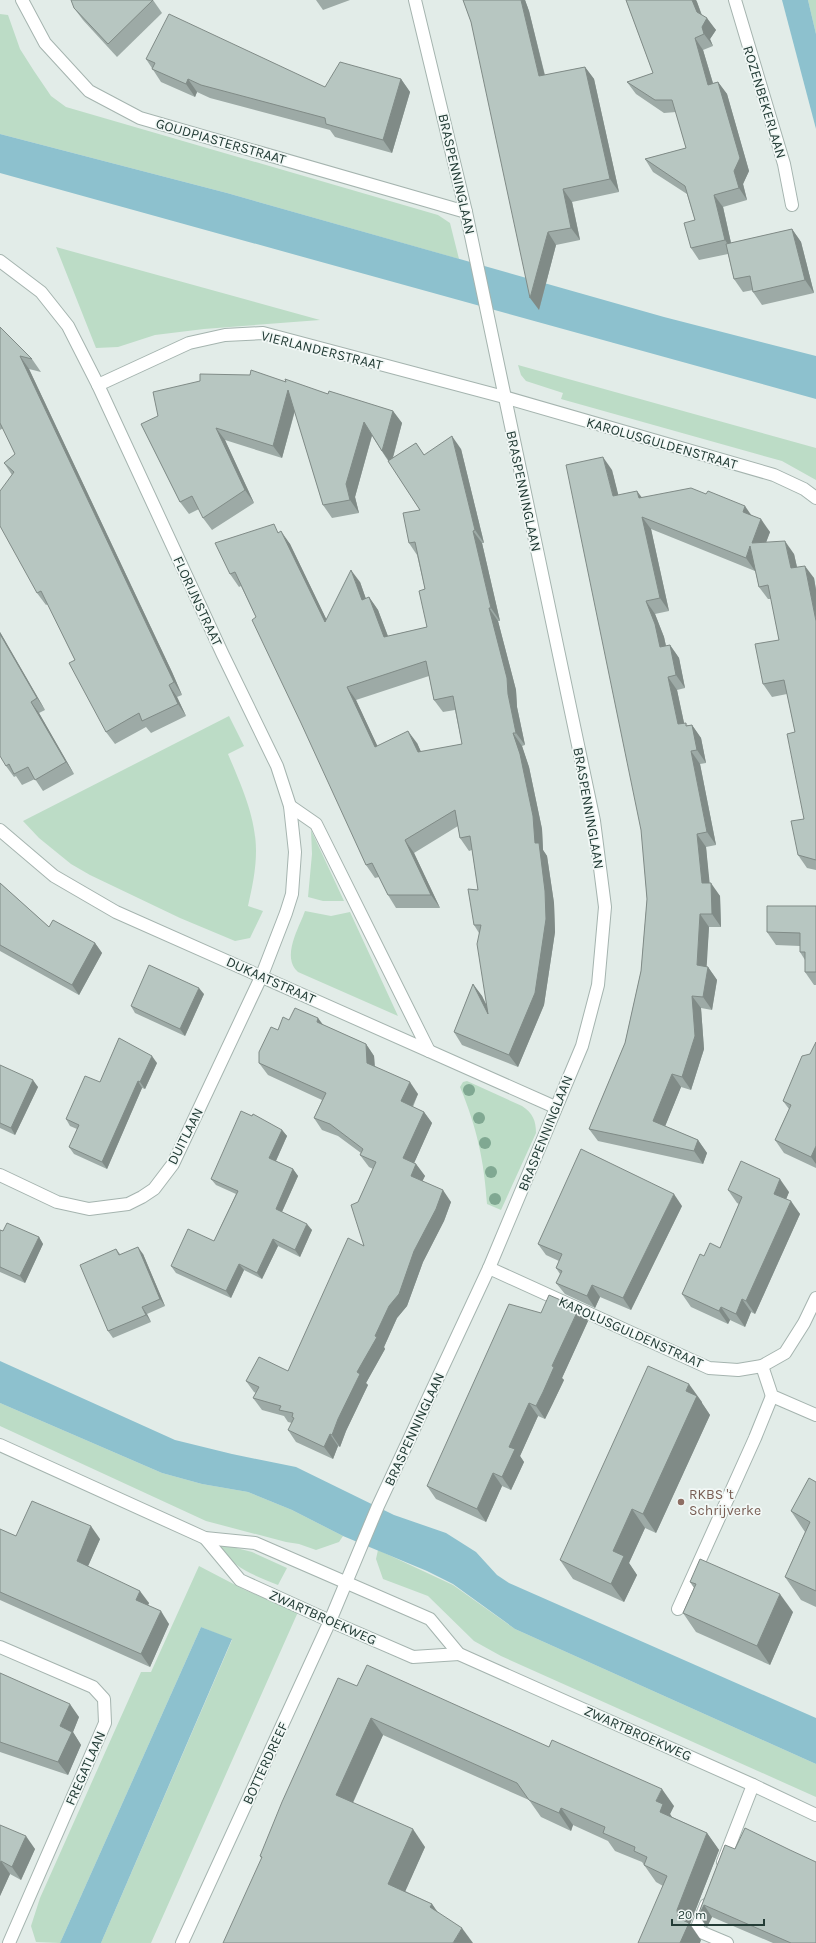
<svg xmlns="http://www.w3.org/2000/svg" width="816" height="1943" viewBox="0 0 816 1943" font-family="Karla,sans-serif">
<style>
.green{fill:#bcdcc6}
.water{fill:#8dc1ce}
.lines{fill:none;stroke-linecap:round;stroke-linejoin:round}
.lane-casing{stroke:#a5b4af;stroke-width:14}
.street-casing{stroke:#a5b4af;stroke-width:14}
.lane{stroke:#fff;stroke-width:12}
.street{stroke:#fff;stroke-width:12}
.tree{fill:#80a892}
.wall{fill:#9daaa6;fill-rule:evenodd}
.shaded-wall{fill:#808b87}
.building{fill:#b7c6c1;stroke:#808b87;fill-rule:evenodd}
.education-dot{fill:#8d6e63;stroke:#f2f8f6;stroke-width:1.5}
.labels{text-anchor:middle;stroke-width:3.5;stroke-linejoin:round;paint-order:stroke}
.street-label{font-size:14px;fill:#233c36;stroke:#f2f8f6}
.education-label{font-size:14px;fill:#785e54;stroke:#f2f8f6;text-anchor:start}
</style>
<rect width="100%" height="100%" fill="#e2ece8"/>
<g class="green">
<polygon points="808,0 816,0 816,34"/>
<polygon points="0,14 8,15 20,49 34,71 51,96 66,107 438,215 450,223 459,259 227,193 0,134"/>
<polygon points="56,247 320,320 204,329 155,335 118,347 96,348"/>
<polygon points="518,365 816,448 816,480 782,461 561,399 563,393 526,381 521,375"/>
<path d="M 229,716 L 244,746 L 228,754 C 241,785 256,817 256,851 C 256,870 252,888 248,906 L 263,911 L 250,938 L 235,941 L 180,918 L 90,875 L 71,864 L 39,838 L 23,821 Z"/>
<polygon points="311,830 344,901 323,901 308,897 312,854"/>
<path d="M 305,911 L 331,916 L 350,912 L 398,1016 L 298,972 C 281,957 299,928 305,911 Z"/>
<path d="M 467,1081 L 522,1106 C 533,1113 536,1121 536,1133 L 501,1210 L 487,1204 C 484,1160 477,1128 460,1087 L 463,1082 Z"/>
<polygon points="0,1403 162,1473 202,1484 248,1492 292,1510 343,1536 339,1542 316,1550 299,1544 286,1542 206,1521 0,1426"/>
<path d="M 221,1544 L 252,1552 L 287,1568 L 278,1585 C 253,1575 234,1568 218,1546 Z"/>
<polygon points="378,1550 453,1585 515,1629 816,1764 816,1797 501,1656 474,1641 428,1596 383,1579 376,1559"/>
<polygon points="199,1566 245,1590 298,1612 151,1943 101,1943 232,1640 201,1627 60,1943 36,1942 31,1926 40,1898 141,1672 151,1672"/>
</g>
<g class="water">
<polygon points="782,0 808,0 816,34 816,129"/>
<polygon points="0,134 227,193 664,317 816,356 816,399 0,173"/>
<polygon points="0,1361 175,1440 232,1454 296,1467 394,1515 446,1533 476,1552 497,1575 509,1583 816,1718 816,1764 515,1629 453,1584 427,1571 343,1536 292,1510 248,1492 202,1484 162,1473 0,1403"/>
<polygon points="201,1627 232,1639 101,1943 60,1943"/>
</g>
<g class="lines">
<defs>
<g id="lane">
<polyline points="723,1862 753,1785"/>
<polyline points="706,1905 696,1930 727,1943"/>
</g>
<g id="street">
<polyline points="22,0 45,43 89,91 140,118 466,212"/>
<polyline points="735,0 784,164 792,205"/>
<polyline points="0,261 41,292 68,326 98,385 223,655 277,766 290,806 295,852 292,894 286,913 262,975 173,1164 154,1189 142,1197 128,1204 89,1209 57,1202 0,1175"/>
<polyline points="98,385 189,343 225,335 263,333 504,397 774,475 804,489 816,498"/>
<polyline points="290,806 316,824 429,1051"/>
<polyline points="0,830 54,876 116,912 555,1107"/>
<polyline points="489,1268 709,1368 738,1370 762,1366 785,1353 804,1323 816,1298"/>
<polyline points="762,1366 772,1396 816,1415"/>
<polyline points="0,1445 205,1538 255,1543 430,1619 459,1654 753,1785 816,1815"/>
<polyline points="205,1538 240,1580 330,1621 413,1657 459,1654"/>
<polyline points="678,1609 755,1438 772,1396"/>
<polyline points="0,1647 93,1687 104,1699 105,1723 9,1943"/>
<polyline points="182,1943 330,1621 378,1506 489,1268 582,1046 598,985 605,907 594,821 466,212 415,0"/>
</g>
</defs>
<use href="#lane" class="lane-casing"/>
<use href="#street" class="street-casing"/>
<use href="#lane" class="lane"/>
<use href="#street" class="street"/>
</g>
<g class="tree">
<circle cx="469" cy="1090" r="6"/>
<circle cx="479" cy="1118" r="6"/>
<circle cx="485" cy="1143" r="6"/>
<circle cx="491" cy="1172" r="6"/>
<circle cx="495" cy="1199" r="6"/>
</g>
<g class="wall">
<polygon points="153,0 162,13 117,57 83,20 74,8"/>
<polygon points="316,0 350,0 323,10"/>
<polygon points="463,0 525,0 529,11 545,75 585,67 594,79 619,192 572,202 580,240 556,245 539,310 471,22"/>
<polygon points="626,0 696,0 697,2 702,15 716,30 710,39 713,46 703,50 713,83 718,82 727,94 749,171 743,184 747,200 723,207 731,243 792,229 801,242 814,293 762,305 753,292 753,290 743,292 734,279 728,254 699,260 691,248 695,220 687,194 653,172 645,159 686,148 676,112 664,113 636,94 627,82 653,73"/>
<polygon points="146,59 325,87 401,79 410,92 392,153 335,137 330,130 210,98 197,92 195,97 161,82"/>
<polygon points="0,327 32,359 41,372 29,369 172,672 182,695 177,697 186,716 151,733 146,727 115,744 106,732 75,660 48,604 46,605 37,593 12,475 4,463 15,454 3,428 0,430"/>
<path d="M 286,382 L 328,394 L 393,411 L 402,423 L 393,458 L 416,443 L 424,455 L 461,449 L 484,543 L 482,543 L 500,621 L 498,621 L 516,690 L 517,707 L 525,745 L 522,746 L 529,767 L 542,829 L 543,850 L 547,856 L 554,903 L 555,932 L 544,1005 L 518,1067 L 462,1045 L 454,1032 L 473,984 L 482,996 L 487,1006 L 479,933 L 474,925 L 478,890 L 472,850 L 469,851 L 460,838 L 458,826 L 414,853 L 440,908 L 396,908 L 388,895 L 379,877 L 375,878 L 366,865 L 256,617 L 241,586 L 239,587 L 230,574 L 279,532 L 290,544 L 326,619 L 360,582 L 366,599 L 369,597 L 378,610 L 388,636 L 427,627 L 425,589 L 417,555 L 409,543 L 420,510 L 372,436 L 355,497 L 359,513 L 332,518 L 323,505 L 295,411 L 282,458 L 225,440 L 254,503 L 212,530 L 203,518 L 199,509 L 189,514 L 180,502 L 141,424 ZM 429,676 L 434,700 L 443,712 L 455,710 L 462,744 L 421,752 L 417,743 L 377,746 L 356,700 Z"/>
<polygon points="612,470 618,495 642,498 752,515 770,532 766,542 794,554 797,567 814,578 816,590 816,870 807,868 798,855 804,819 795,732 787,694 772,697 763,684 779,640 771,599 768,599 759,587 755,570 755,571 651,529 669,611 655,614 664,637 666,646 670,645 679,658 685,688 677,690 684,723 687,726 692,725 701,738 706,763 700,764 716,845 706,847 709,883 720,896 721,927 709,927 706,967 708,967 717,980 712,1010 701,1008 704,1049 691,1090 681,1087 665,1126 698,1140 707,1153 703,1164 598,1141 589,1129 625,1043 641,971 647,899"/>
<polygon points="0,632 45,710 39,713 74,774 43,791 35,779 22,785 16,776 14,777 6,766"/>
<polygon points="0,883 49,927 95,943 102,953 79,995 0,951"/>
<polygon points="816,906 816,985 814,985 805,972 805,960 800,952 800,946 776,945 767,932"/>
<polygon points="204,994 185,1036 135,1013 131,1006"/>
<polygon points="289,1020 323,1025 366,1044 374,1056 375,1066 418,1094 413,1107 424,1112 432,1123 414,1163 416,1164 425,1176 422,1181 451,1202 444,1221 423,1262 407,1306 397,1318 384,1347 385,1349 366,1383 368,1385 346,1431 340,1447 338,1446 333,1459 296,1442 288,1430 292,1423 288,1422 284,1416 262,1410 253,1398 256,1393 254,1392 246,1381 288,1371 364,1246 358,1202 373,1169 369,1167 360,1155 361,1153 338,1136 322,1130 314,1118 322,1100 268,1075 259,1063 278,1030"/>
<polygon points="816,1042 816,1168 784,1153 775,1140 789,1109 783,1101 810,1054"/>
<polygon points="157,1063 145,1089 142,1088 107,1169 74,1154 69,1147 77,1129 70,1126 66,1119 100,1082"/>
<polygon points="0,1065 38,1087 15,1135 0,1128"/>
<polygon points="282,1130 287,1136 276,1161 293,1169 298,1176 282,1212 312,1230 300,1257 278,1246 262,1279 244,1270 231,1298 176,1273 171,1266 214,1241 236,1194 216,1185 211,1179"/>
<polygon points="728,1190 789,1192 786,1199 800,1214 755,1314 751,1312 745,1327 730,1320 728,1324 691,1307 682,1294 704,1256 720,1248 739,1204 737,1203"/>
<polygon points="682,1206 631,1310 600,1297 595,1308 565,1294 556,1283 560,1274 556,1268 559,1261 546,1255 538,1244"/>
<polygon points="0,1230 3,1231 39,1237 43,1244 25,1283 0,1272"/>
<polygon points="116,1249 120,1254 143,1254 165,1306 147,1314 151,1322 113,1338 108,1331"/>
<polygon points="541,1313 588,1321 562,1378 564,1380 552,1405 545,1419 538,1416 520,1456 524,1462 511,1490 502,1486 486,1522 436,1499 427,1486"/>
<polygon points="702,1402 702,1403 710,1415 656,1533 645,1528 629,1563 637,1575 624,1602 573,1579 560,1560"/>
<polygon points="816,1482 816,1607 801,1600 785,1577 805,1532 791,1511"/>
<polygon points="0,1529 16,1536 100,1539 88,1566 149,1603 148,1605 169,1624 150,1667 0,1600"/>
<polygon points="690,1582 793,1612 770,1665 696,1632 683,1613 694,1588"/>
<polygon points="0,1673 79,1717 73,1732 81,1745 68,1775 0,1752"/>
<polygon points="357,1686 674,1806 670,1814 672,1817 707,1833 719,1850 690,1924 701,1940 663,1886 656,1882 642,1862 615,1851 608,1841 573,1825 571,1831 541,1817 529,1800 383,1735 353,1803 425,1847 405,1891 432,1904 437,1912 261,1858 260,1856"/>
<polygon points="0,1825 35,1849 21,1880 10,1874 0,1896"/>
<polygon points="725,1845 816,1943 773,1943 712,1917 707,1927 706,1926 698,1915"/>
</g>
<g class="shaded-wall">
<polygon points="521,0 525,0 529,11 548,89 539,76"/>
<polygon points="692,0 696,0 697,2 704,22 707,18 716,30 710,39 713,46 704,34"/>
<polygon points="695,38 703,50 717,97 708,85"/>
<polygon points="585,67 594,79 619,192 610,179"/>
<polygon points="188,79 197,92 195,97 186,84"/>
<polygon points="401,79 410,92 392,153 383,140"/>
<polygon points="718,82 727,94 749,171 743,184 747,200 739,188 734,171"/>
<polygon points="563,189 572,202 580,240 571,228"/>
<polygon points="714,195 723,207 733,252 725,240"/>
<polygon points="792,229 801,242 814,293 805,280"/>
<polygon points="548,232 556,245 539,310 530,298"/>
<polygon points="20,356 29,369 172,672 182,695 174,682"/>
<polygon points="288,390 297,402 282,458 273,446"/>
<polygon points="393,411 402,423 391,464 382,451"/>
<polygon points="364,422 372,435 355,497 359,513 350,500 346,484"/>
<polygon points="216,428 225,440 254,503 245,490"/>
<polygon points="452,436 461,449 484,543 475,530"/>
<polygon points="603,457 612,470 622,509 613,496"/>
<polygon points="637,491 646,503 639,498"/>
<polygon points="745,506 754,519 743,512"/>
<polygon points="642,517 651,529 669,611 660,598"/>
<polygon points="761,519 770,532 761,556 752,543"/>
<polygon points="281,531 290,544 334,635 325,622"/>
<polygon points="473,531 482,543 500,621 491,608"/>
<polygon points="785,541 794,554 800,581 791,568"/>
<polygon points="750,546 759,559 755,571 746,558"/>
<polygon points="805,566 814,578 816,590 816,621"/>
<polygon points="351,570 360,582 371,613 362,600"/>
<polygon points="369,597 378,610 393,650 384,637"/>
<polygon points="646,601 655,614 664,637 669,660 660,647"/>
<polygon points="489,608 498,621 516,690 517,707 525,745 516,733"/>
<polygon points="0,632 45,710 37,698 0,634"/>
<polygon points="670,645 679,658 685,688 676,675"/>
<polygon points="668,677 677,690 687,737 678,724"/>
<polygon points="169,685 177,697 186,716 178,704"/>
<polygon points="347,687 356,700 384,760 375,747"/>
<polygon points="31,702 39,713 74,774 66,762"/>
<polygon points="686,723 693,734 692,725 701,738 706,763 697,750"/>
<polygon points="408,731 417,743 427,765 418,752"/>
<polygon points="513,733 522,746 529,767 542,829 543,850 547,856 554,903 555,932 544,1005 518,1067 509,1055 535,843"/>
<polygon points="691,751 700,764 716,845 707,832"/>
<polygon points="697,834 706,847 711,896 702,883"/>
<polygon points="405,840 414,853 440,908 431,895"/>
<polygon points="711,883 720,896 721,927 712,914"/>
<polygon points="700,914 709,927 706,978 697,965"/>
<polygon points="95,943 102,953 79,995 72,985"/>
<polygon points="708,967 717,980 712,1010 703,997"/>
<polygon points="473,984 482,996 497,1027 488,1014"/>
<polygon points="199,988 204,994 185,1036 180,1029"/>
<polygon points="692,996 701,1008 704,1049 691,1090 682,1077"/>
<polygon points="318,1018 327,1030 317,1022"/>
<polygon points="366,1044 374,1056 375,1074 367,1063"/>
<polygon points="152,1056 157,1063 145,1089 140,1082"/>
<polygon points="672,1074 681,1087 662,1134 653,1121"/>
<polygon points="33,1080 38,1087 15,1135 11,1128"/>
<polygon points="138,1081 142,1088 107,1169 102,1162"/>
<polygon points="410,1082 418,1094 409,1113 401,1101"/>
<polygon points="424,1112 432,1123 411,1170 403,1158"/>
<polygon points="282,1130 287,1136 274,1165 269,1158"/>
<polygon points="698,1140 707,1153 703,1164 694,1151"/>
<polygon points="816,1146 816,1164 811,1157"/>
<polygon points="416,1164 425,1176 419,1188 411,1176"/>
<polygon points="293,1169 298,1176 280,1216 276,1209"/>
<polygon points="780,1179 789,1192 783,1207 774,1194"/>
<polygon points="443,1190 451,1202 444,1221 423,1262 407,1306 397,1318 384,1347 385,1349 366,1383 368,1385 346,1431 340,1447 332,1435 338,1419 357,1372 375,1336 414,1251"/>
<polygon points="674,1194 682,1206 631,1310 623,1298"/>
<polygon points="791,1201 800,1214 755,1314 746,1301"/>
<polygon points="307,1224 312,1230 300,1257 295,1250"/>
<polygon points="39,1237 43,1244 25,1283 20,1276"/>
<polygon points="273,1239 278,1246 262,1279 257,1273"/>
<polygon points="138,1247 143,1254 165,1306 160,1299"/>
<polygon points="239,1264 244,1270 231,1298 226,1291"/>
<polygon points="592,1285 600,1297 595,1308 587,1296"/>
<polygon points="742,1299 751,1312 745,1327 736,1314"/>
<polygon points="142,1307 147,1314 151,1322 146,1315"/>
<polygon points="721,1307 730,1320 728,1324 719,1311"/>
<polygon points="579,1308 588,1321 562,1378 564,1380 552,1405 545,1419 536,1406 552,1366"/>
<polygon points="689,1384 702,1402 702,1403 710,1415 656,1533 643,1514 686,1391"/>
<polygon points="529,1403 538,1416 520,1456 524,1462 511,1490 502,1477 509,1447"/>
<polygon points="330,1434 338,1446 333,1459 324,1447"/>
<polygon points="493,1473 502,1486 486,1522 477,1509"/>
<polygon points="632,1509 645,1528 629,1563 637,1575 624,1602 611,1584 613,1551"/>
<polygon points="91,1526 100,1539 85,1573 77,1561"/>
<polygon points="140,1591 149,1603 145,1612 136,1600"/>
<polygon points="780,1594 793,1612 770,1665 757,1646"/>
<polygon points="161,1611 169,1624 150,1667 141,1654"/>
<polygon points="70,1704 79,1717 73,1732 81,1745 68,1775 58,1762 60,1726"/>
<polygon points="371,1718 383,1735 348,1813 336,1795"/>
<polygon points="662,1789 674,1806 670,1814 675,1822 660,1812 656,1801"/>
<polygon points="561,1808 573,1825 571,1831 559,1813"/>
<polygon points="413,1829 425,1847 401,1901 388,1884"/>
<polygon points="707,1833 719,1850 690,1924 701,1940 700,1943 680,1943 677,1910"/>
<polygon points="26,1836 35,1849 21,1880 12,1867"/>
<polygon points="1,1861 10,1874 0,1896 0,1863"/>
<polygon points="432,1904 444,1921 430,1907"/>
<polygon points="704,1905 712,1917 707,1927 699,1915"/>
<polygon points="462,1928 473,1943 453,1943"/>
</g>
<g class="building">
<polygon points="71,0 153,0 108,44 74,8"/>
<polygon points="463,0 521,0 539,76 585,67 610,179 563,189 571,228 548,232 530,298 471,22"/>
<polygon points="626,0 692,0 697,12 707,18 702,27 704,34 695,38 708,85 718,82 740,158 734,171 739,188 714,195 725,240 691,248 684,223 695,220 685,186 645,159 686,148 672,100 655,100 627,82 653,73"/>
<polygon points="169,14 325,87 340,62 401,79 383,140 326,124 325,118 201,85 188,79 186,84 152,69 155,63 146,59"/>
<polygon points="792,229 805,280 753,292 750,276 734,279 726,244"/>
<polygon points="0,327 32,359 20,356 163,659 174,682 169,685 178,704 142,721 139,713 106,732 69,663 75,660 41,591 37,593 0,526 0,491 14,472 4,463 15,454 0,423"/>
<polygon points="251,370 286,382 285,379 328,394 329,391 393,411 382,451 364,422 346,484 350,500 323,505 288,390 273,446 216,428 245,490 203,518 192,496 180,502 141,424 158,416 153,392 200,381 200,374 250,375"/>
<path d="M 452,436 L 475,530 L 473,531 L 491,608 L 489,608 L 507,678 L 508,694 L 516,733 L 513,733 L 520,754 L 533,816 L 535,843 L 539,843 L 545,891 L 546,919 L 535,993 L 509,1055 L 454,1032 L 473,984 L 488,1014 L 477,944 L 481,925 L 474,925 L 468,889 L 478,890 L 470,836 L 460,838 L 455,810 L 405,840 L 431,895 L 388,895 L 372,863 L 366,865 L 301,723 L 252,620 L 256,617 L 235,572 L 230,574 L 215,543 L 274,524 L 278,533 L 281,531 L 325,622 L 351,570 L 362,600 L 369,597 L 384,637 L 427,627 L 419,591 L 425,589 L 415,542 L 409,543 L 403,513 L 420,510 L 388,461 L 416,443 L 424,455 ZM 426,661 L 434,700 L 453,696 L 462,744 L 418,752 L 408,731 L 375,747 L 347,687 Z"/>
<polygon points="603,457 613,496 637,491 639,498 691,488 706,494 708,491 745,506 743,512 761,519 752,543 785,541 791,568 805,566 816,621 816,860 798,855 791,821 804,819 787,734 795,732 784,680 763,684 755,644 779,640 768,585 759,587 750,546 746,558 642,517 660,598 646,601 655,624 660,647 670,645 676,675 668,677 678,724 686,723 686,726 692,725 697,750 691,751 707,832 697,834 702,883 711,883 712,914 700,914 697,965 708,967 703,997 692,996 695,1036 682,1077 672,1074 653,1121 698,1140 694,1151 589,1129 625,1043 641,971 647,899 641,830 566,465"/>
<polygon points="0,634 37,698 31,702 66,762 35,780 28,767 14,774 9,764 6,766 0,756"/>
<polygon points="0,883 49,927 53,920 95,943 72,985 0,945"/>
<polygon points="767,906 816,906 816,972 805,972 805,952 800,952 800,933 767,932"/>
<polygon points="149,965 199,988 180,1029 131,1006"/>
<polygon points="295,1008 318,1018 317,1022 366,1044 367,1063 410,1082 401,1101 424,1112 403,1158 416,1164 411,1176 443,1190 436,1209 414,1251 399,1294 389,1306 375,1336 377,1337 357,1372 360,1374 338,1419 332,1435 330,1434 324,1447 288,1430 294,1418 292,1417 293,1413 279,1410 281,1406 253,1398 259,1387 246,1381 259,1357 288,1371 348,1238 364,1246 351,1205 358,1202 376,1162 360,1155 363,1149 330,1124 314,1118 326,1093 259,1063 259,1052 271,1027 278,1030 283,1017 289,1020"/>
<polygon points="119,1038 152,1056 140,1082 138,1081 102,1162 69,1147 79,1125 66,1119 85,1076 100,1082"/>
<polygon points="816,1042 816,1146 811,1157 775,1140 791,1105 783,1101 802,1056 810,1054"/>
<polygon points="0,1065 33,1080 11,1128 0,1123"/>
<polygon points="241,1111 252,1116 253,1114 282,1130 269,1158 293,1169 276,1209 307,1224 295,1250 273,1239 257,1273 239,1264 226,1291 171,1266 188,1229 214,1241 238,1191 211,1179"/>
<polygon points="581,1149 674,1194 623,1298 592,1285 587,1296 556,1283 562,1271 556,1268 562,1254 538,1244"/>
<polygon points="741,1161 780,1179 774,1194 791,1201 746,1301 742,1299 736,1314 721,1307 719,1311 682,1294 700,1254 704,1256 710,1243 720,1248 742,1197 728,1190"/>
<polygon points="7,1223 39,1237 20,1276 0,1267 0,1230 3,1231"/>
<polygon points="138,1247 160,1299 142,1307 146,1315 108,1331 80,1265 116,1249 119,1255"/>
<polygon points="549,1295 579,1308 552,1366 554,1367 543,1392 536,1406 529,1403 509,1447 515,1449 502,1477 493,1473 477,1509 427,1486 509,1304 541,1313"/>
<polygon points="648,1366 689,1384 686,1391 697,1396 643,1514 632,1509 613,1551 624,1556 611,1584 560,1560"/>
<polygon points="809,1478 816,1482 816,1591 785,1577 810,1522 791,1511"/>
<polygon points="32,1501 91,1526 77,1561 140,1591 136,1600 161,1611 141,1654 0,1592 0,1529 16,1536"/>
<polygon points="700,1559 780,1594 757,1646 683,1613 696,1584 690,1582"/>
<polygon points="367,1665 549,1747 552,1740 662,1789 656,1801 663,1804 660,1812 707,1833 677,1910 678,1918 689,1923 680,1943 638,1943 667,1876 644,1865 647,1857 634,1851 635,1847 603,1833 605,1827 561,1808 559,1813 529,1800 517,1783 371,1718 336,1795 413,1829 388,1884 432,1904 430,1907 462,1928 453,1943 223,1943 262,1857 260,1856 282,1802 338,1678 357,1686"/>
<polygon points="0,1673 70,1704 60,1726 72,1732 58,1762 0,1742"/>
<polygon points="0,1825 26,1836 12,1867 1,1861 0,1863"/>
<polygon points="745,1828 790,1850 816,1862 816,1943 791,1943 704,1905 699,1915 698,1915 725,1845 735,1849"/>
</g>
<circle class="education-dot" cx="681" cy="1502" r="4"/>
<g class="labels">
<g class="street-label">
<text transform="translate(765 102) rotate(73)" y="5">ROZENBEKERLAAN</text>
<text transform="translate(221 141) rotate(16)" y="5">GOUDPIASTERSTRAAT</text>
<text transform="translate(457 174) rotate(77)" y="5">BRASPENNINGLAAN</text>
<text transform="translate(322 350) rotate(14)" y="5">VIERLANDERSTRAAT</text>
<text transform="translate(662 443) rotate(16)" y="5">KAROLUSGULDENSTRAAT</text>
<text transform="translate(524 491) rotate(78)" y="5">BRASPENNINGLAAN</text>
<text transform="translate(198 601) rotate(65)" y="5">FLORIJNSTRAAT</text>
<text transform="translate(589 808) rotate(80)" y="5">BRASPENNINGLAAN</text>
<text transform="translate(271 980) rotate(24)" y="5">DUKAATSTRAAT</text>
<text transform="translate(545 1133) rotate(-68)" y="5">BRASPENNINGLAAN</text>
<text transform="translate(185 1136) rotate(-63)" y="5">DUITLAAN</text>
<text transform="translate(631 1332) rotate(24)" y="5">KAROLUSGULDENSTRAAT</text>
<text transform="translate(414 1429) rotate(-65)" y="5">BRASPENNINGLAAN</text>
<text transform="translate(323 1617) rotate(24)" y="5">ZWARTBROEKWEG</text>
<text transform="translate(638 1733) rotate(24)" y="5">ZWARTBROEKWEG</text>
<text transform="translate(265 1763) rotate(-65)" y="5">BOTTERDREEF</text>
<text transform="translate(85 1768) rotate(-66)" y="5">FREGATLAAN</text>
</g>
<g class="education-label">
<text x="689" y="1499">RKBS 't<tspan x="689" dy="16">Schrijverke</tspan></text>
</g>
</g>
<path d="M672 1919v6h92v-6" fill="none" stroke="#233c36" stroke-width="2"/>
<text x="678" y="1919" font-size="12" fill="#233c36" stroke="#f2f8f6" stroke-width="3" paint-order="stroke">20 m</text>
</svg>
